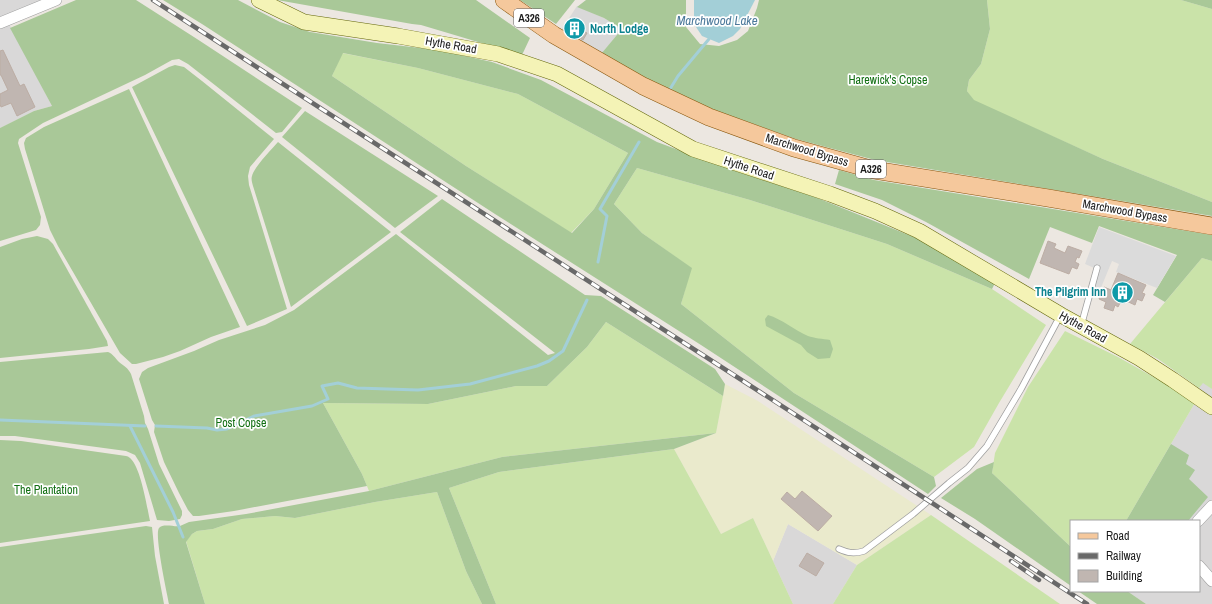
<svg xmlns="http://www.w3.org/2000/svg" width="1212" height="604" viewBox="0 0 1212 604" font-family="'Archivo Narrow',sans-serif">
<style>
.residential{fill:#d9d8d8}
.farmland{fill:#eaeacc}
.grass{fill:#cae3a9}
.forest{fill:#a9c898;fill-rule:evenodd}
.parking{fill:#dbdbdb}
.water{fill:#a3cfd7}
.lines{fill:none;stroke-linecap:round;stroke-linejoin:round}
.stream{stroke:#a3cfd7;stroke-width:3}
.building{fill:#c0b6b1;stroke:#bcada4}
.lane-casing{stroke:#9f9f9f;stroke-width:7}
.street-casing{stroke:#9f9f9f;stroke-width:12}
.secondary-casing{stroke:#64680c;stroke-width:16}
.primary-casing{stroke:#87550a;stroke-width:18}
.lane{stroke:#fff;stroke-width:5.5}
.street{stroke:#fff;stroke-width:11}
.secondary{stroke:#f4f3b6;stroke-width:15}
.primary{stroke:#f5c89c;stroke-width:17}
.rail-casing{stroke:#696969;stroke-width:4.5}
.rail{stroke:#fff;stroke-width:3;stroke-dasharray:9;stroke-linecap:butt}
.labels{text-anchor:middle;stroke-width:3.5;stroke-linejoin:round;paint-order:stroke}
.shield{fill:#fff;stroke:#5f5f5f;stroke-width:1}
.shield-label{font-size:11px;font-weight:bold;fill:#1b1b1b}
.culture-label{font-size:12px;font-weight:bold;fill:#0d838f;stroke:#fff;text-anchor:start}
.street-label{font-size:12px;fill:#1b1b1b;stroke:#fff}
.park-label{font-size:12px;fill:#126f13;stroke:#fff}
.water-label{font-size:13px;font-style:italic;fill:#4c799b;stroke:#fff}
</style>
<rect width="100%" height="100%" fill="#ece7e1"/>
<g class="residential">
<polygon points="0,0 48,0 8,22 52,106 34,111 0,128"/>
<polygon points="577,6 604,18 623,29 601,54 562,29"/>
<polygon points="1203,382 1212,389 1212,604 1146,604 1127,591 1199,591 1199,521 1126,521 1196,401 1199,388"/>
<polygon points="788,524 857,565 833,604 793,604 773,561"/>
</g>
<polygon class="farmland" points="725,384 758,401 931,515 857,565 788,524 773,561 753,518 721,534 674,449 716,433"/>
<g class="grass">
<polygon points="987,0 1181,0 1212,9 1212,202 1103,159 974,101 967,91 969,80 981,64 990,29"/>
<polygon points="342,53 418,68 518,94 628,153 594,209 571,233 466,166 332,76"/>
<polygon points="637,168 750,200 887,244 992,289 1046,325 999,403 974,447 934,477 794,393 681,304 691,268 642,233 614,204"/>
<polygon points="1202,258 1212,261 1212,389 1203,383 1199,388 1158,359 1130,344"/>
<polygon points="606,322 723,396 716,433 502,457 369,491 362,474 323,403 428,404 516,386 547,386 587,347"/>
<polygon points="1065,331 1118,357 1196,401 1126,521 1071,521 1071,547 992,473 995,453 1028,387"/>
<polygon points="674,449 721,534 753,518 793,604 496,604 449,488 499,472"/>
<polygon points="437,492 466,571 482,604 205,604 186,541 192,534 197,531 213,529 242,519 275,516 295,518 375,502"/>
<polygon points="931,515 1060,604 833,604 857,565"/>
</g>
<g class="forest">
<polygon points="76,0 136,0 197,39 302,108 282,132 276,133 188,64 179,59 172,60 145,75 43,123 19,139 18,143 41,217 40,225 36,230 0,241 0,128 34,111 52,106 10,28"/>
<path d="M 163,0 L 238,0 L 280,22 L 310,32 L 377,43 L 438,50 L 492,62 L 541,80 L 657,142 L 735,171 L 815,197 L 916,238 L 996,281 L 992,289 L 887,244 L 750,200 L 637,168 L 614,204 L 642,233 L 692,268 L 681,304 L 794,393 L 934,477 L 936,486 L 928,494 L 701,345 L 495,214 L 202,24 ZM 343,53 L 418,68 L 518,94 L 628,153 L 594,209 L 572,233 L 466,166 L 332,76 Z"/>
<polygon points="277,0 476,0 530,38 522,55 421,25 412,24"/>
<polygon points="520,0 575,0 556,24"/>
<polygon points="586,0 686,0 686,27 700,44 719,46 737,40 748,31 757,8 759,0 987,0 990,29 981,64 969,80 967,91 974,100 1103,159 1212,202 1212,216 875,160 796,139 711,109 646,79 601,54 622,29 604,18 577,7"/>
<polygon points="1181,0 1212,0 1212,9"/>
<polygon points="175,65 184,67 202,81 274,139 250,167 248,176 249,185 287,309 247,326 132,87 169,67"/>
<polygon points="129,89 240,327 211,337 180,351 163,357 136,364 132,364 120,353 58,246 50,230 25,149 24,143 26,138 44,127"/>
<polygon points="305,111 438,196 395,228 282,137"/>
<path d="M 278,142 L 391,232 L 291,307 L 253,186 C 252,182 251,179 252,176 C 254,167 272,149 278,142 Z"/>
<polygon points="839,170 874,180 1212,235 1212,261 1202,258 1165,302 1153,295 1177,255 1099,226 1092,243 1050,227 1029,279 926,222 882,200 835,184"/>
<polygon points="442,199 585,295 601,296 715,369 725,384 723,396 606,322 587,347 547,386 516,386 428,404 323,403 362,474 367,486 234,511 199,516 193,516 188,510 179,493 164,462 154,432 155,425 152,420 139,379 142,372 148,368 194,351 219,340 265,325 294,310 396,234 548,355 555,353 400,232"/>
<polygon points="37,236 48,239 53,244 107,341 108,346 89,349 0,358 0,247 22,239"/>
<path d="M 768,315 C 782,319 794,330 808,336 C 814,338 823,339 830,340 L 833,349 L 830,358 L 818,359 L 807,352 L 801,345 L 766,326 L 765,319 Z"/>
<path d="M 108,352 C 113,354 115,358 119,362 C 124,366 128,368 131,374 L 144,416 L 145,423 L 148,429 L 159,464 L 182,511 L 182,515 L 180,519 L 169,521 L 157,520 L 140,463 L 135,455 L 126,451 L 15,436 L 0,436 L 0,362 Z"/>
<path d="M 716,433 L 674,449 L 499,472 L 449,488 L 496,604 L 482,604 L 466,571 L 437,492 L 375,502 L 295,518 L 275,516 L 242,519 L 213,529 L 197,531 L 192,534 L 186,542 L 205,604 L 169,604 C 167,593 154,534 159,528 C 163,523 174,527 180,526 C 183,525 186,523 189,522 L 246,514 L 369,491 L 502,457 Z"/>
<path d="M 0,440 L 21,441 L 126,456 C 129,457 129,457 131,459 C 141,469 147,507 150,521 L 0,543 Z"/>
<polygon points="1171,444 1189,455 1186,464 1195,470 1189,479 1208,497 1188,521 1126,521"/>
<polygon points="994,462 992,473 1071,547 1071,586 975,519 941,498 977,469"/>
<polygon points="146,526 152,527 155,556 164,604 0,604 0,547"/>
<polygon points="1078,591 1127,591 1146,604 1097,604"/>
</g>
<polygon class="parking" points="1099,227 1176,256 1157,288 1116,272 1119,264 1112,261 1100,290 1092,287 1099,270 1085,264"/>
<polygon class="water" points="694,0 755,0 740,29 733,36 719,43 702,36 694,24"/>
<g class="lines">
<g class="stream">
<polyline points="670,89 678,76 709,39"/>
<polyline points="598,262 607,216 600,209 639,142"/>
<polyline points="0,420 145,426"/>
<polyline points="130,426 173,512 183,537"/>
<polyline points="156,426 207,428 217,430 227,429 254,416 312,406 328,399 322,386 338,383 357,388 418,390 470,384 537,366 549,361 563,351 587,300"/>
</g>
</g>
<g class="building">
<polygon points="574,19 581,23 578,28 587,33 583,40 567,31"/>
<polygon points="3,50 20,86 24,84 35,107 17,116 11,103 1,107 0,104 0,94 8,90 1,75 0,75 0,51"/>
<polygon points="1048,241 1056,244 1054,248 1065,253 1068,246 1082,251 1079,258 1077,257 1075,262 1079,264 1077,269 1072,267 1069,274 1040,263"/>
<polygon points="1118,273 1146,285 1142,293 1145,294 1142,301 1137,299 1135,305 1122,299 1118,307 1115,305 1113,311 1104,308 1106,302 1099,299 1104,287 1111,290"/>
<polygon points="802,491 832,516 818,531 781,499 787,492 795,499"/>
<polygon points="807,553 824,563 816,576 799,566"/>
</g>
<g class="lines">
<defs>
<g id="lane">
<polyline points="1081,326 1097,268"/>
<path d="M 839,549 C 848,553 854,554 864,551 L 913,514 L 949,483 L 968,468 L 987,446 L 1021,389 L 1060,316"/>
</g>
<g id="street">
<polyline points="0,23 56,0"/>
<polyline points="1198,521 1212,506"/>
<polyline points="1199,566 1212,581"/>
</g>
<polyline id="secondary" points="259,0 304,22 398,36 498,54 557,74 693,149 830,194 875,211 919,231 1061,315 1139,358 1173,380 1212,407"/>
<polyline id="primary" points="504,0 554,35 643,86 709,117 794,148 874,170 1048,198 1212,226"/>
</defs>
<use href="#lane" class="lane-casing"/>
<use href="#street" class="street-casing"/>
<use href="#secondary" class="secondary-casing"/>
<use href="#primary" class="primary-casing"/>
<use href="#lane" class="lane"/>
<use href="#street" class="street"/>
<use href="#secondary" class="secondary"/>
<use href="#primary" class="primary"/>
<defs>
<g id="rail">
<polyline points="153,0 929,501 1087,604"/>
<polyline points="1011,561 1039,580"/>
</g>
</defs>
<use href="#rail" class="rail-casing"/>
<use href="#rail" class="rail"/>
</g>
<defs>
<symbol id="building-disc" viewBox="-11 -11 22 22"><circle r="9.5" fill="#0f9aa8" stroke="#fff"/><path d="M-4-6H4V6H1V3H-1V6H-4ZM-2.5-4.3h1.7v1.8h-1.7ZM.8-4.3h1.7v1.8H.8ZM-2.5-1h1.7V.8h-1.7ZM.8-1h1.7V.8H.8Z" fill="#fff"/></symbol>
</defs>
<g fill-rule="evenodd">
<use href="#building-disc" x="562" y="16" width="25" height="25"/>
<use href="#building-disc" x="1110" y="280" width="25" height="25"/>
</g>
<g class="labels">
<g class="shield">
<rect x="514" y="9" width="30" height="18" rx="3"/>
<rect x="856" y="160" width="30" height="18" rx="3"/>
</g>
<g class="shield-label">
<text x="529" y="22">A326</text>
<text x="871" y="173">A326</text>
</g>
<g class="culture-label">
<text x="590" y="33">North Lodge</text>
<text x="1106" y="296" text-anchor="end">The Pilgrim Inn</text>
</g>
<g class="street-label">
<text transform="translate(451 45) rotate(10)" y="4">Hythe Road</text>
<text transform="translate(807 150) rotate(17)" y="4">Marchwood Bypass</text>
<text transform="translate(749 168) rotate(18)" y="4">Hythe Road</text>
<text transform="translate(1125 211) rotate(10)" y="4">Marchwood Bypass</text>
<text transform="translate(1083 327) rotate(29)" y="4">Hythe Road</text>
</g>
<g class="park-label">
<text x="888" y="84">Harewick's Copse</text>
<text x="241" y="427">Post Copse</text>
<text x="46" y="494">The Plantation</text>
</g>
<g class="water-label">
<text x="717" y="25">Marchwood Lake</text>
</g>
</g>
<rect x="1070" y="520" width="130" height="72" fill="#ffffff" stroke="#a4a4a4"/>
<rect x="1078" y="533" width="20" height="6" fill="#f5c89c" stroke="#a4a4a4"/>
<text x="1106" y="540" font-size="12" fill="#1b1b1b">Road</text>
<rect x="1078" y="553" width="20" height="6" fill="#696969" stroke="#a4a4a4"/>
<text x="1106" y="560" font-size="12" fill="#1b1b1b">Railway</text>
<rect x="1078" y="570" width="20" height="12" fill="#c0b6b1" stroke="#a4a4a4"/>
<text x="1106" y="580" font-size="12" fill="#1b1b1b">Building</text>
</svg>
